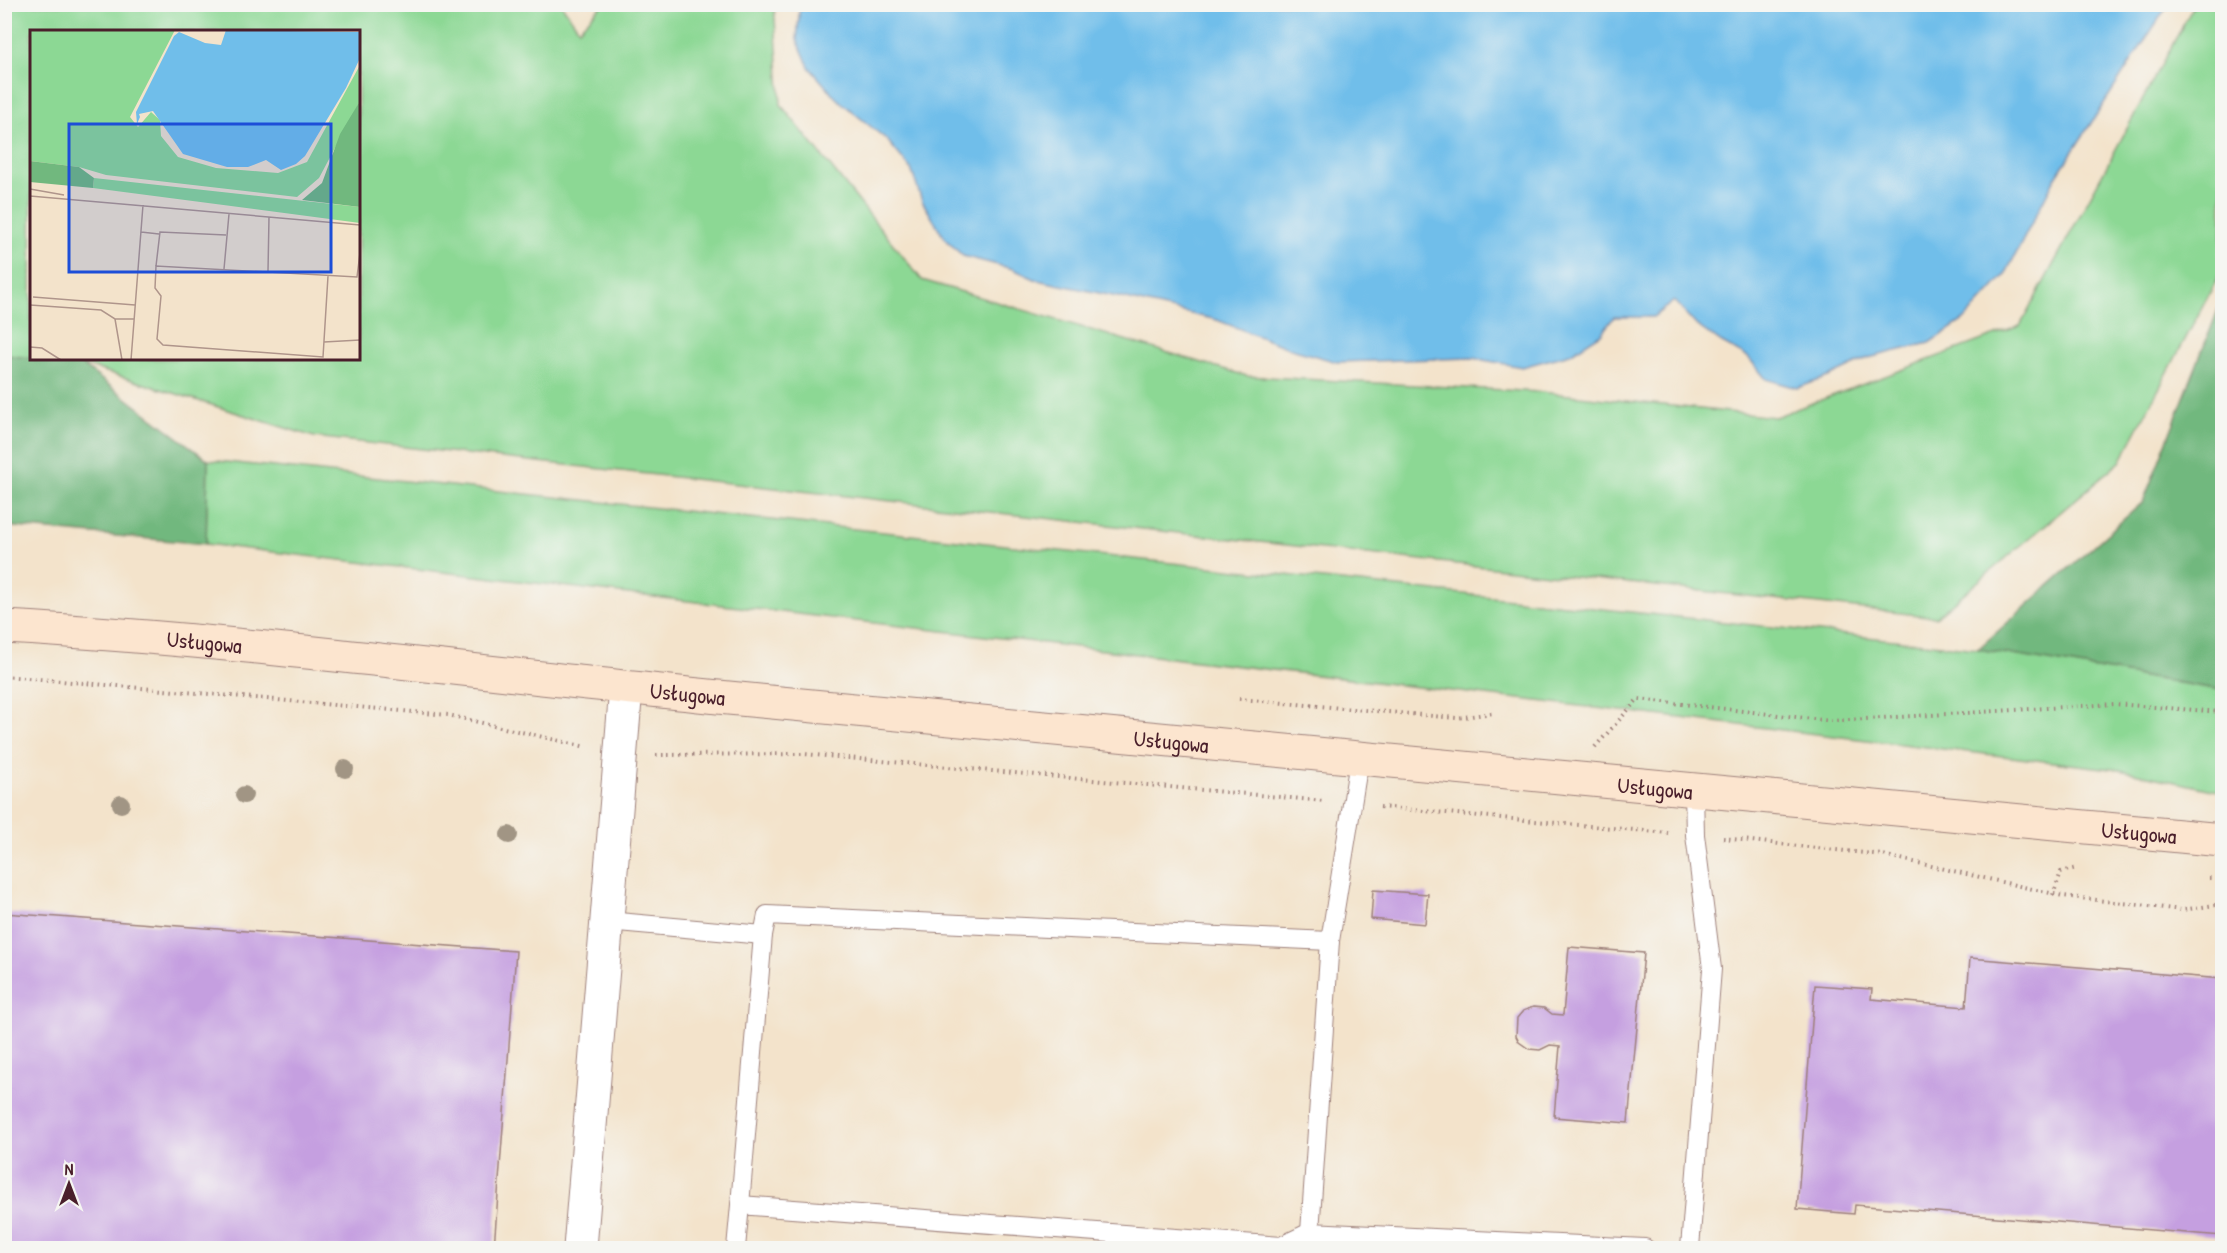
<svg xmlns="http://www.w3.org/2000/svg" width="2227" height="1253" viewBox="0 0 2227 1253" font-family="'Patrick Hand',sans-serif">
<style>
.green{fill:#8cd894;stroke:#6b7c60;stroke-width:1.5}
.forest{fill:#71b87e;stroke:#5e6c54;stroke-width:1.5}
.water{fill:#70beea;stroke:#5d6e8a;stroke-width:1.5}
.building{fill:#c59fe0}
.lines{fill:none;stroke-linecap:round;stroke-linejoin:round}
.lane-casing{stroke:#9e817b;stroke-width:20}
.street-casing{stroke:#9e817b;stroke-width:35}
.secondary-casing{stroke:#9e817b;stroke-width:35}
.path{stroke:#9e817b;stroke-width:4;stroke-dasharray:1.5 4.5;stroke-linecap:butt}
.lane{stroke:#fff;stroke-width:18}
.street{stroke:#fff;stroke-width:33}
.secondary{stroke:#fce5cf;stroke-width:33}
.tree{fill:#a19584}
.labels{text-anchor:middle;stroke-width:6;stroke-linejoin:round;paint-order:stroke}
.street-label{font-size:22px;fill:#4a1f2b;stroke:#f6f6f2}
.inset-road{fill:none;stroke:#af958b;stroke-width:1.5}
.view{fill:#1d4ed8;fill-opacity:0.15;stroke:#1d4ed8;stroke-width:3}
.inset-edge{fill:none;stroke:#4a1f2b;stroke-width:3}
</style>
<rect width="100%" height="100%" fill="#f6f6f2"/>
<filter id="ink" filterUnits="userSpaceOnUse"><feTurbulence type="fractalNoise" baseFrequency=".0167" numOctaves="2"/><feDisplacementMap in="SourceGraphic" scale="12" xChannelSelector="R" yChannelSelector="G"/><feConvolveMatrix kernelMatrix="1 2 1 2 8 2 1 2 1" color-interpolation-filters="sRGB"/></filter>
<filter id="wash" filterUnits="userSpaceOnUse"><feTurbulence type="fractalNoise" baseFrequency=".008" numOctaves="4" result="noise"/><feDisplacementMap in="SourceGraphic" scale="24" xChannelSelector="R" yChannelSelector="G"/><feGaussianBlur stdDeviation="1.35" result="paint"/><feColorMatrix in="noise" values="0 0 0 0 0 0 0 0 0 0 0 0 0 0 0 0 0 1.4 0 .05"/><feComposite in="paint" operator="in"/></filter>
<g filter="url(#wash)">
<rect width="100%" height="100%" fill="#f3e3cb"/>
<g class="green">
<polygon points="561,4 579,29 602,5 774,5 781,105 922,280 1247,376 1541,392 1775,417 2020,326 2194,5 2222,5 2222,270 2120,462 1936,617 314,437 81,364 36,359 358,358 358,32 32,32 31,358 5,355 5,5"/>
<polygon points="208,460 1978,649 2222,690 2222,792 2120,770 206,544"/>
</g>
<g class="forest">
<polygon points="2222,300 2222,690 1978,649 2143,502"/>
<polygon points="5,355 81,364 208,460 206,544 5,526"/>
</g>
<polygon class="water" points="800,5 800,4 2168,5 2054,180 2005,275 1964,320 1929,343 1868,358 1831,376 1797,388 1766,379 1748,357 1722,343 1696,325 1674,301 1653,317 1614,317 1601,334 1570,354 1522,367 1472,358 1337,362 1291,349 1217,320 1118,297 1037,280 1013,269 963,256 945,239 922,201 911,169 887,140 836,98 809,67 797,39"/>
<g id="blocks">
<g class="building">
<polygon points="1373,890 1428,894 1425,924 1371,919"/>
<polygon points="4,913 516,951 494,1248 4,1248"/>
<polygon points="1569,947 1644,953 1628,1123 1554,1117 1560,1046 1550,1045 1540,1050 1529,1049 1519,1042 1516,1036 1517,1018 1523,1011 1533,1007 1544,1008 1552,1014 1563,1015"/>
<polygon points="1970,958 2222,979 2222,1236 1855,1205 1854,1214 1797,1209 1815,985 1872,989 1871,999 1966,1007"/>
<polygon points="970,1244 971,1248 937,1248 937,1247"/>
</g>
</g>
</g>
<g filter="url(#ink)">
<use href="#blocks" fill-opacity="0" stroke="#9e817b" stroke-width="1.5"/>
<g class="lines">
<defs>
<g id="lane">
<polyline points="607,921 763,935"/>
<polyline points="740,1205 763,935 767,915 1330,941"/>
<polyline points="1310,1232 1330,941 1359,761"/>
<polyline points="736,1248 740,1205 1281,1246 1310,1232 1645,1248"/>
<polyline points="1690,1248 1712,969 1695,835 1694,791"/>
</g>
<polyline id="street" points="580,1248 626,688"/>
<g id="secondary">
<path id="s1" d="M 4,627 C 243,640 480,673 718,697 C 1219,746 1720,796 2222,840"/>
</g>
</defs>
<use href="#lane" class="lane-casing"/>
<use href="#street" class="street-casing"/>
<use href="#secondary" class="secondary-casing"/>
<g class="path">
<polyline points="4,676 448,715 586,747"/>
<polyline points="1239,699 1456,718 1494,713"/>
<polyline points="1595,747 1638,699 1831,721 2114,704 2222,712"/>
<polyline points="656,755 804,754 1324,801"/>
<polyline points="1380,807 1668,833"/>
<polyline points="1723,838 1883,855 2063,896 2182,910 2222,904"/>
<polyline points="2209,878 2219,878"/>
<polyline points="2053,895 2061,872 2077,868"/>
</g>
<use href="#lane" class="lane"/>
<use href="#street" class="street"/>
<use href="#secondary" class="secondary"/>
</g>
<g class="tree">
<circle cx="345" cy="769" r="9"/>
<circle cx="244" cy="795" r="9"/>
<circle cx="121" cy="804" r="9"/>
<circle cx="509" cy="835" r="9"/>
</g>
</g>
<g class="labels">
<g class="street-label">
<text dy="8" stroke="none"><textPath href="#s1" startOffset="201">Usługowa</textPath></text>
<text dy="8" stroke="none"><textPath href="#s1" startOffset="687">Usługowa</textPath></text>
<text dy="8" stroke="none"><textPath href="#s1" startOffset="1173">Usługowa</textPath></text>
<text dy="8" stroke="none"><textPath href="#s1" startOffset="1659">Usługowa</textPath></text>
<text dy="8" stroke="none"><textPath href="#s1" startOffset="2145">Usługowa</textPath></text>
</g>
</g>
<g transform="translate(30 30)">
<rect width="330" height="330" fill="#f3e3cb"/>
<path d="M 0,0 L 145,0 L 100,87 L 108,97 L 121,82 L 130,90 L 131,106 L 148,127 L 186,138 L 248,143 L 277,132 L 330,35 L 330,71 L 289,148 L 267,167 L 76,145 L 49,137 L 0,131 ZM 64,148 L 330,177 L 330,193 L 63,158 Z" fill="#8cd894"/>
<path d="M 330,71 L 330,177 L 272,170 L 292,153 L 310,104 ZM 0,131 L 49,137 L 64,148 L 63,158 L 0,152 Z" fill="#71b87e"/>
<path d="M 196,0 L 329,2 L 330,28 L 316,58 L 275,126 L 266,134 L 251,140 L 236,130 L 218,137 L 197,137 L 153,124 L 123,81 L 109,84 L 110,87 L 107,94 L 106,82 L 144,6 L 149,2 L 175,13 L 191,15 Z" fill="#70beea"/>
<path class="inset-road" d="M 0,159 L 34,165M 0,166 L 330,195M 111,202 L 129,204M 126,236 L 130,202 L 196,205M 194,239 L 199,184M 238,241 L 239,187M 298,246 L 293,327 L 133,315 L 127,309 L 131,266 L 125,258 L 126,236 L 327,247 L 330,223M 3,267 L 105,275M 0,275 L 71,280 L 85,289 L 104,289M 85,289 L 92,330M 294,312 L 330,310M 0,317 L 12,318 L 31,330M 101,330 L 113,175"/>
<path class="view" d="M 39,94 L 301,94 L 301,242 L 39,242 Z"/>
<rect width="330" height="330" class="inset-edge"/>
</g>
<rect width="2227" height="1253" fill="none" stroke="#f6f6f2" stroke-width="24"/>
<g transform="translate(69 1184)" stroke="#f6f6f2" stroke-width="4.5" paint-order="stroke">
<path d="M0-4.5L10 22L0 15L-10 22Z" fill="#4a1f2b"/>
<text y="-9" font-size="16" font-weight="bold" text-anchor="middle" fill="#4a1f2b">N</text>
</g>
</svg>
